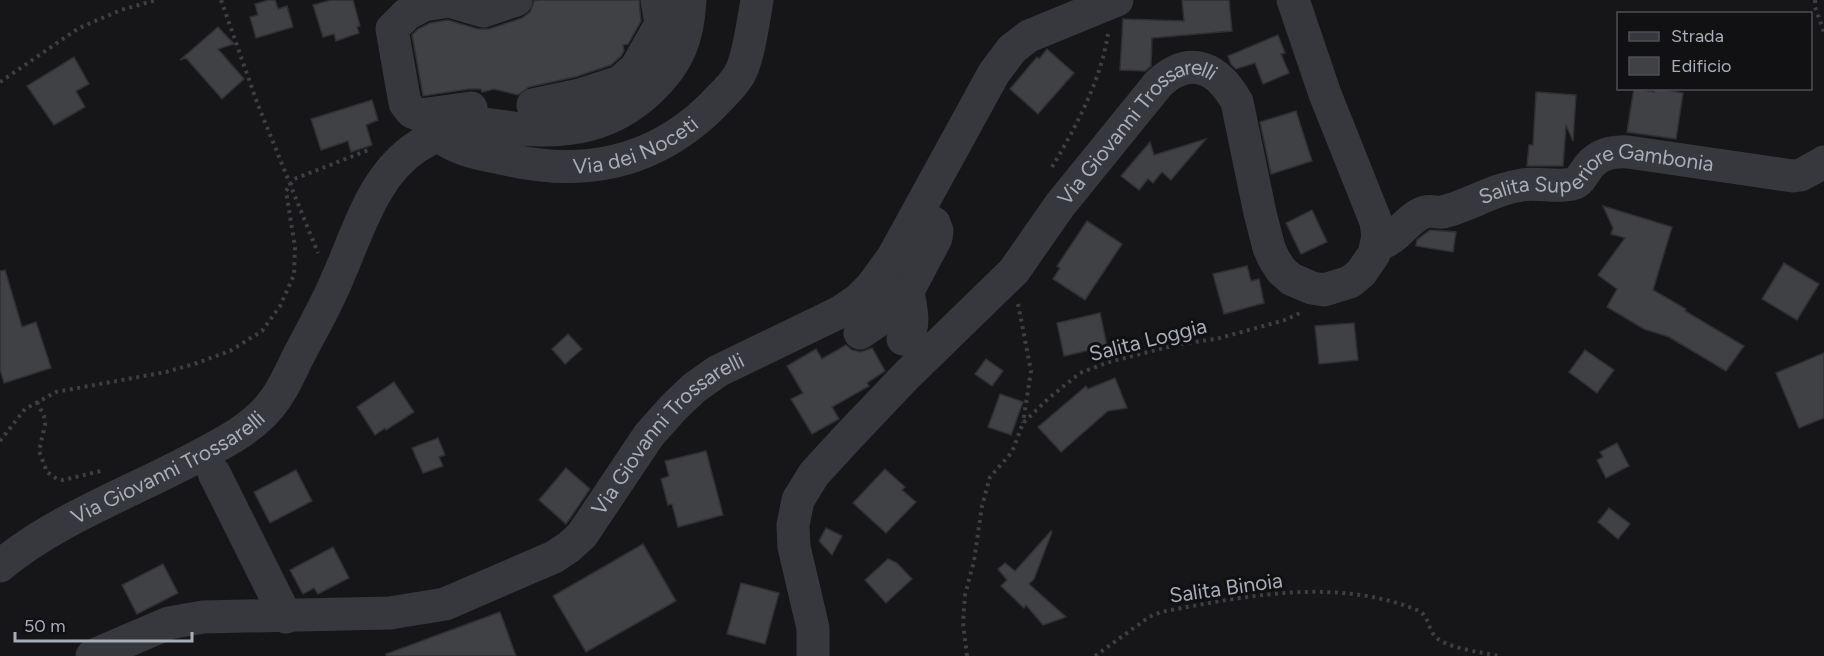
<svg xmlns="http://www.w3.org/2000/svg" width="1824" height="656" viewBox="0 0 1824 656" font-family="Figtree,sans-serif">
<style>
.building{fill:#404145;stroke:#303034;stroke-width:1.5}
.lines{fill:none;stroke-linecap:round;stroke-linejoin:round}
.path{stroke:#3d3f44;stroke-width:4;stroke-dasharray:3 4.5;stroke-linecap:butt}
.minor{stroke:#37383d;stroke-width:33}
.labels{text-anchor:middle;stroke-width:6;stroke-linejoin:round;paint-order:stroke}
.street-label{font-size:21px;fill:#a8adb8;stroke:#111113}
</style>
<rect width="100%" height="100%" fill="#161618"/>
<g class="building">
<polygon points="269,0 275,0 278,9 287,6 293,27 256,38 250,17 258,15 255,4"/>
<polygon points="331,0 353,0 360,26 357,27 359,33 336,41 334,34 323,37 313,5"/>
<polygon points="539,0 639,0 641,21 628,44 623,45 624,51 621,56 611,65 575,77 529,87 518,95 494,89 482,92 481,89 469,89 423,96 412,35 418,29 430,23 448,20 478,29 489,29 522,18 530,12 534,1"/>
<polygon points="1182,0 1229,0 1232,31 1152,38 1151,66 1145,71 1120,70 1123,19 1184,21"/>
<polygon points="218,27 234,44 218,49 244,79 222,99 186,58 180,60"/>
<polygon points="1278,35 1285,53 1281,54 1289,73 1263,84 1255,63 1236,69 1231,64 1228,56"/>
<polygon points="1047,49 1074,73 1038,114 1010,89 1037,57 1039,59"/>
<polygon points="74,57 89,84 76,91 85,107 54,125 27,86"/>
<polygon points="1634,88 1654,92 1654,88 1657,88 1683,93 1676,139 1627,132"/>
<polygon points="1536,92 1576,95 1573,141 1566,125 1563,166 1527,166 1529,145 1533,145"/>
<polygon points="372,100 378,120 366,125 372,145 351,152 348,141 321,150 311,119"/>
<polygon points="1296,111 1312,161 1271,174 1260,122"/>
<polygon points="1206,139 1171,180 1162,172 1153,183 1148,179 1139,190 1121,176 1150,142 1154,155"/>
<polygon points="1603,206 1672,227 1653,290 1686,309 1685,311 1744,346 1726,371 1669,337 1644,329 1607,307 1617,289 1598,275 1625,238 1611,234 1613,228"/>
<polygon points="1312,210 1327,242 1301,254 1286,223"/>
<polygon points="1087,221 1122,244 1085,300 1053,279 1060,268 1057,266"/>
<polygon points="1430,230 1456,232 1453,252 1416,246 1417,240"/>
<polygon points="1784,263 1819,284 1797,320 1762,299"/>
<polygon points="1247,266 1251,281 1259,279 1264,303 1224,314 1213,274"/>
<polygon points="5,270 22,327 36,322 51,368 4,383 0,369 0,271"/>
<polygon points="1100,313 1107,346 1064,356 1057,323"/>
<polygon points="1354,323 1358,360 1319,364 1315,326"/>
<polygon points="568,334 582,349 565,364 552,349"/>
<polygon points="846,345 852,350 861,352 872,348 885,371 867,383 869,386 832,407 839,419 812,434 791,399 803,393 787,366 816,349 822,359"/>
<polygon points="1585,350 1614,370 1597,393 1569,372"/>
<polygon points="1824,353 1824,418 1799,428 1776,373"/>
<polygon points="986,359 1003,371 992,386 975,374"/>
<polygon points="1115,378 1127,408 1108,411 1061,452 1038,427 1086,386 1088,389"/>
<polygon points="394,382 414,412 386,430 385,428 375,435 357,407"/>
<polygon points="1000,394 1023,402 1011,435 988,427"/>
<polygon points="438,438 445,455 439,457 443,466 423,473 412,448"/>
<polygon points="1617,443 1629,466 1606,478 1597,460 1603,457 1600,452"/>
<polygon points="706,451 723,515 678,527 672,504 668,505 661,479 669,476 665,461"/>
<polygon points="566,468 590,489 566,524 539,500"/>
<polygon points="885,469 905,487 902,490 916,502 886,533 853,503"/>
<polygon points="296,470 312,501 270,523 254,492"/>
<polygon points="1609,508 1630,524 1618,539 1598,522"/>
<polygon points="826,528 842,536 832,555 819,541"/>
<polygon points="1051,531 1052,532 1034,579 1029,584 1066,617 1043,625 1026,605 1024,608 1001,586 1007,580 998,569 1005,563 1015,571"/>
<polygon points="643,544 676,601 586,652 553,596"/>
<polygon points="333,547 349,578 318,594 314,588 303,594 290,570"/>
<polygon points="888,559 897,563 912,579 886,603 865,580"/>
<polygon points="163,564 178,593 137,614 122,585"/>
<polygon points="741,583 779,593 765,644 727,634"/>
<polygon points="500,612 516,656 386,656 386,654"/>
</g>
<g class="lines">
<g class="path">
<polyline points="221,0 258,105 318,253"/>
<polyline points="1815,0 1815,7 1824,32"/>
<polyline points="0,82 79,28 121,10 156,0"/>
<path d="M 1052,167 C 1076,127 1101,80 1108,34"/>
<polyline points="1018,304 1031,371 1023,423"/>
<polyline points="37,402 44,416 45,425 39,451 47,472 57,479 63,480 101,471"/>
<polyline points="0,441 25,409 56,392 166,372 197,363 230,351 262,331 280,306 294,275 295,247 286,191 294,179 371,149"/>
<polyline points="967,656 963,623 965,595 974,561 982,506 990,477 1012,452 1023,423 1049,398 1080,373 1109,362 1180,344 1216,339 1285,320 1300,313"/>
<path d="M 1095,656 L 1149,617 L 1161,612 C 1245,596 1335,577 1417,610 C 1429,615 1427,626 1434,635 C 1443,648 1482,652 1498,656"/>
</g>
<g class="minor">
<polyline points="533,105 580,95 620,82 636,68 661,24 657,0"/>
<polyline points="471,108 420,115 412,112 405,103 392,29 407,14 424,5 449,1 483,11 516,0"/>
<path id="s1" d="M 438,135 C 458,152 485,154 510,160 C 587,177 655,162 712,106 C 721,96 732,87 739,75 C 748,61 754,18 757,0"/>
<path id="s2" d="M 1376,245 C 1397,241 1406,218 1425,212 C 1432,210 1437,213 1443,212 C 1471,205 1493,189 1522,185 C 1538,182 1556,188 1572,184 C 1579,183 1581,177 1585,172 C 1595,155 1610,151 1628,152 L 1793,176 L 1801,175 L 1824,162"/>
<polyline points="860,333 888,314 908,291 936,238 937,231 934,223 917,214"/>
<path d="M 903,339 C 918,329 910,307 908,291"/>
<polyline points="214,473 286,617"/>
<path id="s3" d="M 0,566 C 53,521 129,493 191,460 C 221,444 256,428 276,398 C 286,384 293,366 301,351 C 314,326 328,302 338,277 C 359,230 373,175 418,146 C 433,137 449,128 467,125 C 485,122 502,127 520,129 C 570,133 612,126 650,90 C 679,63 688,38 690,0"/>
<path id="s4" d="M 92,656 L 169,623 L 203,617 L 390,613 L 445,604 L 554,557 L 569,547 L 582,535 L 649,435 L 674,407 L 694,388 L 718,371 L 840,312 L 859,299 L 871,287 L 893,257 L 994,73 L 1012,49 L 1029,36 L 1117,0"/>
<path id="s5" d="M 813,656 L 813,628 L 794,547 L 793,525 L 798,500 L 814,474 L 847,438 L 906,376 L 1014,271 L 1060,205 L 1159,83 C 1191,54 1218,68 1237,102 L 1260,213 L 1269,248 L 1274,259 L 1281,270 L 1291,279 L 1312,288 L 1324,290 L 1350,282 L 1361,273 L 1374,254 L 1378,237 L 1376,222 L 1325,94 L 1293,0"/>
</g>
</g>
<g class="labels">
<g class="street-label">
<text dy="7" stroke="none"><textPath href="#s1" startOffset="207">Via dei Noceti</textPath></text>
<text dy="7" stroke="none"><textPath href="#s5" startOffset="666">Via Giovanni Trossarelli</textPath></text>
<text dy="7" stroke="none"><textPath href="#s2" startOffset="242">Salita Superiore Gambonia</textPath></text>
<text transform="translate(1148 340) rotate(-14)" y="7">Salita Loggia</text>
<text dy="7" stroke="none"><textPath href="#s4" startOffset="650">Via Giovanni Trossarelli</textPath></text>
<text dy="7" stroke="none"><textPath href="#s3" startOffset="195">Via Giovanni Trossarelli</textPath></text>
<text transform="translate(1226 588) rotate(-8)" y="7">Salita Binoia</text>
</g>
</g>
<rect x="1617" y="12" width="195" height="78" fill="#111113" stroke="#4d4f55" stroke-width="1.5"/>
<rect x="1629" y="32" width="30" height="9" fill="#37383d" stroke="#4d4f55" stroke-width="1.5"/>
<text x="1671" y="42" font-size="18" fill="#a8adb8">Strada</text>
<rect x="1629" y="57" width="30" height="18" fill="#404145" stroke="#4d4f55" stroke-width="1.5"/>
<text x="1671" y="72" font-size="18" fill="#a8adb8">Edificio</text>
<path d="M15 632v9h177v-9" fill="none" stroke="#a8adb8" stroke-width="3"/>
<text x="24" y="632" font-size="18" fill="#a8adb8" stroke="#111113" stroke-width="4.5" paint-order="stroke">50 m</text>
</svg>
